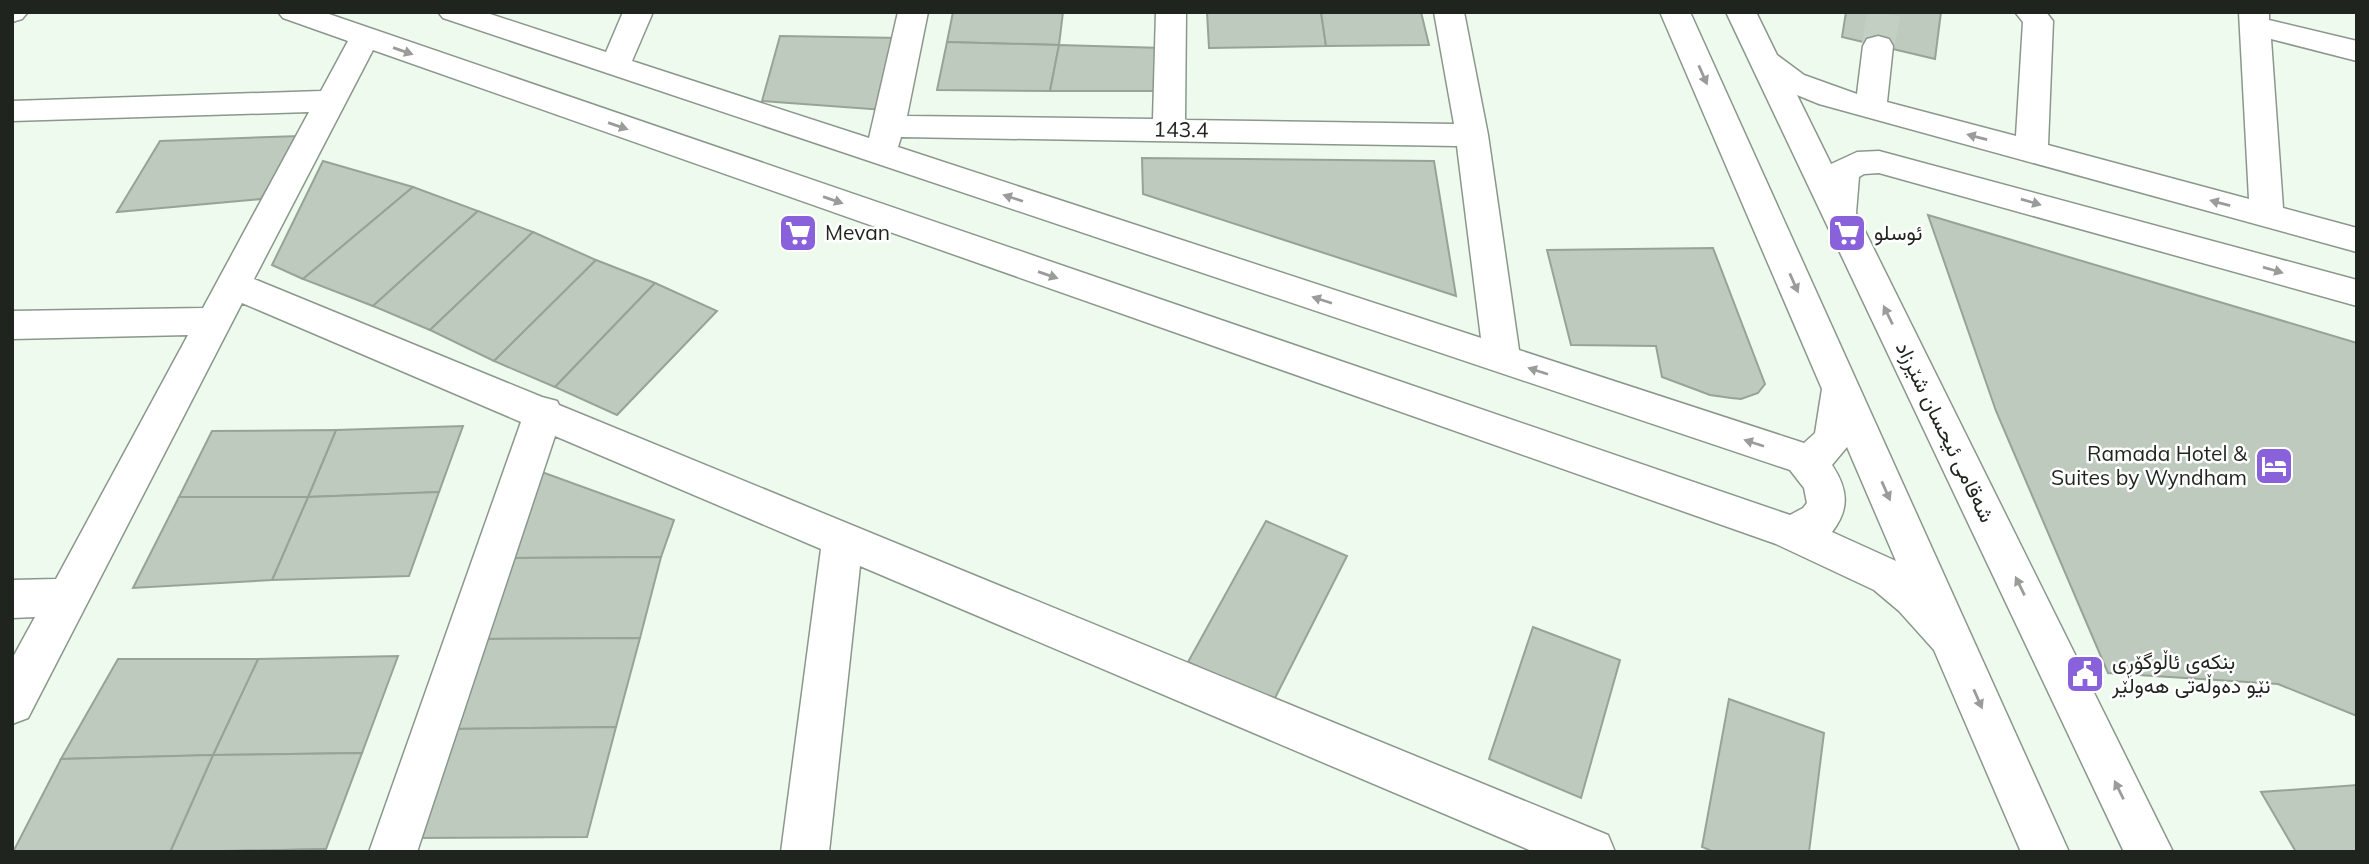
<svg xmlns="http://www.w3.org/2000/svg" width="2369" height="864" viewBox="0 0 2369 864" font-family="Mulish,Vazirmatn,sans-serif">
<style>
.building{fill:#bdcabd;stroke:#97a397;stroke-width:2}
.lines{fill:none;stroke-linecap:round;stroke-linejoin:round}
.minor-tunnel{stroke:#c4cfc4;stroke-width:33;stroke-dasharray:33 17;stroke-linecap:butt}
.minor-casing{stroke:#8b978c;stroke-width:3}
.minor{fill:#fff;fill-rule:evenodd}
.oneway{fill:#9a9c9a}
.labels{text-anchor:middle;stroke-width:5;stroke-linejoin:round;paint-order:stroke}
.street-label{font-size:21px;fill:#1f241f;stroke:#fff}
.poi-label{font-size:21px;fill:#1f241f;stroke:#fff;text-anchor:start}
</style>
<rect width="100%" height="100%" fill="#edfaed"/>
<g class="building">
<polygon points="953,12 1063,12 1059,45 947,42"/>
<polygon points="1207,12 1321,12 1326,46 1209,48"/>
<polygon points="1321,12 1421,12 1429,45 1326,46"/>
<polygon points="1846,12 1941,12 1935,59 1842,37"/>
<polygon points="780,36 901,38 884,110 762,101"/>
<polygon points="947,42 1059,45 1050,91 937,90"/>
<polygon points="1059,45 1163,48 1158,91 1050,91"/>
<polygon points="299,136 261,199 117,212 160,141"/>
<polygon points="1142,158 1434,161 1456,296 1143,194"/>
<polygon points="323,161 413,187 303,279 272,265"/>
<polygon points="413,187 478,211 373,306 303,279"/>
<polygon points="478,211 533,232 430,330 373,306"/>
<polygon points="1928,215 2357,343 2357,716 2278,684 2108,673 1996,411"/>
<polygon points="533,232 596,260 494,361 430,330"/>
<polygon points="1713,248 1765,384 1758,393 1741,399 1731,398 1710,395 1662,377 1656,346 1571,345 1547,250"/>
<polygon points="596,260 655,283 555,387 494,361"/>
<polygon points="655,283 717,311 617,415 555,387"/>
<polygon points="463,426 439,492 308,497 336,430"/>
<polygon points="336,430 308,497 179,497 212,431"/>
<polygon points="539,471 674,520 661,557 510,558"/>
<polygon points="439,492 409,576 272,580 308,497"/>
<polygon points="179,497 308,497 272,580 133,588"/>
<polygon points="1266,521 1347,556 1273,702 1188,662"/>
<polygon points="661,557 640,638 483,639 510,558"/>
<polygon points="1533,627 1620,660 1581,798 1489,759"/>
<polygon points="640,638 616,727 451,729 483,639"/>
<polygon points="398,656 362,753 213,755 258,659"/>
<polygon points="118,659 258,659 213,755 61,759"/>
<polygon points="1729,699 1824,733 1809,852 1714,852 1702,847"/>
<polygon points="616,727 587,837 414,838 451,729"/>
<polygon points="362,753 326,849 170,852 213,755"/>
<polygon points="213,755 170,852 13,852 61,759"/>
<polygon points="2357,785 2357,852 2296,852 2261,792"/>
<polygon points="326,849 325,852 196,852"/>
</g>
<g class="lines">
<polyline class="minor-tunnel" points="1878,46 1884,12"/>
<defs>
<g id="minor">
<polygon points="12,12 28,12 22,19 12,22"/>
<path d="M 278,12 L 323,12 L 1790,515 L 1803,508 L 1807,503 L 1804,488 L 1790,470 L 443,18 L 438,12 L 484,12 L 606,52 L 623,12 L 653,12 L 632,61 L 869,138 L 898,12 L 928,12 L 907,116 L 1153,119 L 1156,12 L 1186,12 L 1185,120 L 1454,124 L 1434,12 L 1464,12 L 1488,135 L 1519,350 L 1804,443 L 1815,433 L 1822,389 L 1660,12 L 1690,12 L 2069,852 L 2021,852 L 1934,650 L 1899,611 L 1874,590 L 1776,544 L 373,50 L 254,279 L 542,397 L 557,401 L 559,405 L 1608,835 L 1615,852 L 1534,852 L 860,566 L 829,852 L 781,852 L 821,549 L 555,436 L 417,852 L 369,852 L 521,422 L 242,303 L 28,718 L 12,724 L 12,659 L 35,617 L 12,618 L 12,580 L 56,579 L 188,335 L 12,339 L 12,311 L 203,308 L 309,112 L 12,121 L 12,101 L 321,91 L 348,41 L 283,18 ZM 901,137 L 1457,146 L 1481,338 L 898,147 ZM 1847,447 L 1896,561 L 1832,532 C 1850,509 1848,489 1832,465 Z"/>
<polygon points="1726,12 1756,12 1777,55 1804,75 1857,94 1863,46 1867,39 1878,36 1889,39 1893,46 1887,102 2016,136 2023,22 2015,12 2046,12 2053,21 2048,145 2249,199 2239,12 2269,12 2269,20 2357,41 2357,61 2271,39 2283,208 2357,228 2357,252 1819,104 1797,95 1831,164 1857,152 1879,151 2357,280 2357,306 1879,173 1864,174 1859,177 1856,213 2173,852 2124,852"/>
</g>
</defs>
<use href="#minor" class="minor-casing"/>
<use href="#minor" class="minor"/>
</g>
<defs><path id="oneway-solid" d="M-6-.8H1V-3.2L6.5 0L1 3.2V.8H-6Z" transform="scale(1.75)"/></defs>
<g class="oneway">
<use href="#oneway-solid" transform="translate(403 51) rotate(19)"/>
<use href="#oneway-solid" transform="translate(1703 75) rotate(66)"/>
<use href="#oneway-solid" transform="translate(618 126) rotate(19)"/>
<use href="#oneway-solid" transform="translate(1977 137) rotate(-165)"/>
<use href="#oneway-solid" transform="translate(1013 198) rotate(-162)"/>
<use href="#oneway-solid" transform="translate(833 200) rotate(19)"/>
<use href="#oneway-solid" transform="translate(2031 202) rotate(16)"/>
<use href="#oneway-solid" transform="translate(2220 203) rotate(-165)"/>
<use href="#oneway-solid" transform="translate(2273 270) rotate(16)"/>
<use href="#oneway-solid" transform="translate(1048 275) rotate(19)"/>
<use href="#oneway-solid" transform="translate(1794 283) rotate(66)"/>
<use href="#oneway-solid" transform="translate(1322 300) rotate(-162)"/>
<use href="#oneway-solid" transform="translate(1888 315) rotate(-116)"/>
<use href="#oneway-solid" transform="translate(1538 371) rotate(-162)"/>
<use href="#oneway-solid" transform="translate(1754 443) rotate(-162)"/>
<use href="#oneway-solid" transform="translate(1886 491) rotate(66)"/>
<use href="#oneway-solid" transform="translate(2020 586) rotate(-116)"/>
<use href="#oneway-solid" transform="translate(1978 699) rotate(66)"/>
<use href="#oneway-solid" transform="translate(2119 790) rotate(-116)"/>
</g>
<defs>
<symbol id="supermarket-square" viewBox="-11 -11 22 22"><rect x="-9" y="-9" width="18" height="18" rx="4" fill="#8961db" stroke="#fff"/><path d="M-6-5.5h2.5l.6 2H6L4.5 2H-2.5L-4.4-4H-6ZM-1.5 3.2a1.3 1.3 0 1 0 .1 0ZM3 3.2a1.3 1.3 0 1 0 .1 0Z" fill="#fff"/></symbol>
<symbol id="hotel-square" viewBox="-11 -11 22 22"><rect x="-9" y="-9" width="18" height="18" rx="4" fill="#8961db" stroke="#fff"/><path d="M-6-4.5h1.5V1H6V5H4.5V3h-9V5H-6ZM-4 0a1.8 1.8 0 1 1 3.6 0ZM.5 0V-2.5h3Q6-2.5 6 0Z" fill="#fff"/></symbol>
<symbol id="civic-square" viewBox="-11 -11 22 22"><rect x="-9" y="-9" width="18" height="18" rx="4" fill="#8961db" stroke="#fff"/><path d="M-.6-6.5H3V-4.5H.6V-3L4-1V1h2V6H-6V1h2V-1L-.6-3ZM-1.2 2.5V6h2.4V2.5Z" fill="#fff"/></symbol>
</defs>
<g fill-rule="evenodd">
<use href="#supermarket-square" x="776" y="211" width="44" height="44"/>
<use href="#supermarket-square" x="1825" y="211" width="44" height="44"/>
<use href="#hotel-square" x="2252" y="444" width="44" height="44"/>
<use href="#civic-square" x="2063" y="652" width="44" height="44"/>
</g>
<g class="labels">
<g class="street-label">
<text transform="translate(1181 130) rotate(1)" y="7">143.4</text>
<text transform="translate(1945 432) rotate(64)" y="7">شەقامی ئیحسان شێرزاد</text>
</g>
<g class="poi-label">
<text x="825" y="240">Mevan</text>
<text x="1874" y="240">ئوسلو</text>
<text x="2247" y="461" text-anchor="end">Ramada Hotel &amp;<tspan x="2247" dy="24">Suites by Wyndham</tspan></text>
<text x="2112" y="669">بنکەی ئاڵوگۆڕی<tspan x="2112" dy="24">نێو دەوڵەتی هەولێر</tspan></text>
</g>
</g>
<rect width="2369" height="864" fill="none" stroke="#1f241f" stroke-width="28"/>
</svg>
